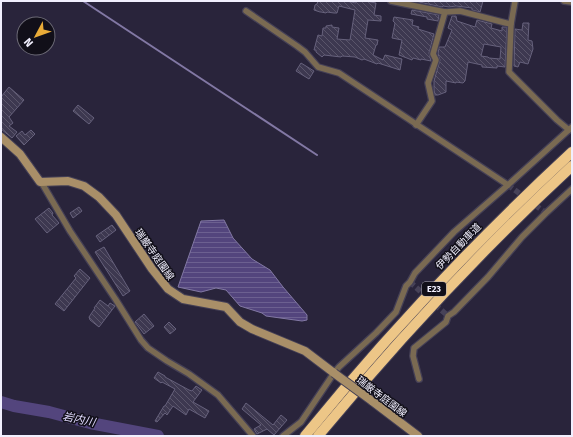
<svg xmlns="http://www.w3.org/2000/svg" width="573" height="437" viewBox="0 0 573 437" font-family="'Fira Sans','Noto Sans JP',sans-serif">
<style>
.water{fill:url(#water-rules);stroke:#8278a4}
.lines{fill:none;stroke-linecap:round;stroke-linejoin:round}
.stream{stroke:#8278a4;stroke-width:2}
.river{stroke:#53457d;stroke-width:12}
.building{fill:url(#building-back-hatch);stroke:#66617c;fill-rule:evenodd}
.minor-tunnel{stroke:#474258;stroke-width:5.5;stroke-dasharray:5.5 3;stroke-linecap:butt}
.minor-casing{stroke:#454056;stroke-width:8}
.secondary-casing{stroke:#454056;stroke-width:10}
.motorway-casing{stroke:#454056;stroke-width:12}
.minor{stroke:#7a6a52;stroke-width:5.5}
.secondary{stroke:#a98f68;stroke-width:8}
.motorway{stroke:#edc687;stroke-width:10}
.secondary-bridge-casing{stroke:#454056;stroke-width:10;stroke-linecap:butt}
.secondary-bridge{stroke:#a98f68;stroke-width:8}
.labels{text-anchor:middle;stroke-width:3;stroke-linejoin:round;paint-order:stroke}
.shield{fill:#110f19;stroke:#aeacb9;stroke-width:1}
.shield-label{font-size:9px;font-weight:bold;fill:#f1effe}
.street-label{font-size:10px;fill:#f1effe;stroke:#110f19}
.water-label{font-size:11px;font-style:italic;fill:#e0dafd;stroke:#110f19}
</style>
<defs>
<pattern id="water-rules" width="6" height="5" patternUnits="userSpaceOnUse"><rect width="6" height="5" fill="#53457d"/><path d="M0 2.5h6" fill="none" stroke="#6c6090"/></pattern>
<pattern id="building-back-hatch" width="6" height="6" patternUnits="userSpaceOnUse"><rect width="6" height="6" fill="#3d3850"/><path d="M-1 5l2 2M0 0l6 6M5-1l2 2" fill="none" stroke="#5a556a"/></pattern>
</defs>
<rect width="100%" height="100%" fill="#29243b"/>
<polygon class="water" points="224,220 233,238 252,259 270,270 283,287 307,315 307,320 302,321 266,316 262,313 240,306 226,290 216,288 201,292 178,287 201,221"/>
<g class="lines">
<polyline class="stream" points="83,1 317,155"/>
<polyline class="river" points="1,402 14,406 49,412 90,423 158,436"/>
</g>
<g class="building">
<polygon points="318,1 346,1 356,3 356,1 365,1 376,3 374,15 381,16 381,21 368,20 365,38 378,40 377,45 376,45 373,55 383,60 385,55 402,59 400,70 378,63 377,64 364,59 362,60 355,57 342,56 341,57 324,55 322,57 316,52 316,50 314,50 318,35 322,36 323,28 326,28 326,26 332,25 332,27 339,28 337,39 350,40 355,10 339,6 337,13 334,13 327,12 326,13 321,12 320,12 314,10 315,5 317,4"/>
<polygon points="414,1 483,1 480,12 472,10 472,8 456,6 449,7 443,6 442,7"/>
<polygon points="412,10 439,15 438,21 427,19 427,17 411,14"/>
<path d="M 452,16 L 456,16 L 457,21 L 475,27 L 477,20 L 492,24 L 491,28 L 502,31 L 502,27 L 507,27 L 505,67 L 497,66 L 497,68 L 482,67 L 482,65 L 468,62 L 465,81 L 463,83 L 456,82 L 456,83 L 446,81 L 446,92 L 438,95 L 435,95 L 434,90 L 434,81 L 440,60 L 438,54 L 439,47 L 445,47 L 452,30 L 448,28 ZM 484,44 L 501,47 L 500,59 L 489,58 L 488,57 L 481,56 Z"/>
<polygon points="394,17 413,20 412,25 419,27 418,29 434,34 429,53 431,61 421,59 421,60 413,58 412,60 399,55 402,40 392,38 395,23 393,21"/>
<polygon points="523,23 529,23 528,40 532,41 533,49 528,64 520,62 518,67 514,66 515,29 522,30"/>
<polygon points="301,63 314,71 309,79 296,71"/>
<polygon points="9,87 24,100 9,117 13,123 9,126 17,132 12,138 1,129 1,97"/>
<polygon points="78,105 94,118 89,124 73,111"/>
<polygon points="31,130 35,134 24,145 16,136 22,131 25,135"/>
<polygon points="79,207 82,211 73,218 70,213"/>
<polygon points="49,208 53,213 52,215 59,223 47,233 35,219"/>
<polygon points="112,225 116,230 100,242 96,236"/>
<polygon points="104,247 130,291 123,296 95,252"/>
<polygon points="80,269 90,278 64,311 55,304 76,278 74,276"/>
<polygon points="100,300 108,306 110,303 115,306 99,327 90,320 89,317 95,308 94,308"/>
<polygon points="144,314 154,326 144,334 135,322"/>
<polygon points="169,322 176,329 170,334 164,327"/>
<polygon points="158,372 165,376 165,377 189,390 192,391 196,386 202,390 193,402 209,411 205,418 189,409 186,415 173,406 167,415 165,413 157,422 155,421 164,406 165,406 175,389 162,382 161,383 154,378"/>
<polygon points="246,403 273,425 281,415 287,420 274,435 267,429 257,434 254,429 261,425 242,409"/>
</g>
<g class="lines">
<g class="minor-tunnel">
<polyline points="508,185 546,213"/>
<polyline points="410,282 448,316"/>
</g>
<defs>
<g id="minor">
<polyline points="391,1 445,12 460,11 506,23 511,24"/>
<polyline points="515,1 511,24 509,72 557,120 569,130"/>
<polyline points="564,1 572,2"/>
<polyline points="246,11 297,46 305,52 318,67 339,73 508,185"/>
<polyline points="416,125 432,101 428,83 436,60 433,54 445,12"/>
<polyline points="40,182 43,185 70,231 116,300 141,340 148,348 167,361 189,374 218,395 253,436"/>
<polyline points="419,379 413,356 414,348 446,322 448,316 454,312 488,277 522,237 546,213 572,189"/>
<polyline points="283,436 301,422 334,373 339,367 376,333 396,312 406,286 410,282 415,273 454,232 508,185 572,127"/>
</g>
<g id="secondary">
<polyline points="1,137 20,154 40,182 68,181 84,186 99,197 116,215 152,269 168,289 183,299 226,307 240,322 252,329 305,351 334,373"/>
<polyline points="372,401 418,436"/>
</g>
<g id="motorway">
<path d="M 305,436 C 387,335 477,240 572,152"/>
<path d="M 318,436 C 397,341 481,250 572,166"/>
</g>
</defs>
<use href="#minor" class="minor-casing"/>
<use href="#secondary" class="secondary-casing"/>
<use href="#motorway" class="motorway-casing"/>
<use href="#minor" class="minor"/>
<use href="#secondary" class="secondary"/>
<use href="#motorway" class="motorway"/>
<defs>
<polyline id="secondary-bridge" points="334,373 338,376 372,401"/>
</defs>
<use href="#secondary-bridge" class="secondary-bridge-casing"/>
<use href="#secondary-bridge" class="secondary-bridge"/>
</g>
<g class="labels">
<rect class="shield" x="422" y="282" width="24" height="14" rx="3"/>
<g class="shield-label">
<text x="434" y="292">E23</text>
</g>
<g class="street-label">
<text transform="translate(458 246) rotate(-46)" y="4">伊勢自動車道</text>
<text transform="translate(155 254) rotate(55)" y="4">瑞巌寺庭園線</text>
<text transform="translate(382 396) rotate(37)" y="4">瑞厳寺庭園線</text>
</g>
<g class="water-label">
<text transform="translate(79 419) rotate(12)" y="4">岩内川</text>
</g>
</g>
<rect width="573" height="437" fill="none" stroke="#f1effe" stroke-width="4"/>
<g transform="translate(36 36) rotate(229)"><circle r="19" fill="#110f19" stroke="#6b6975"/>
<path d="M0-3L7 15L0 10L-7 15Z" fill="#e9ab38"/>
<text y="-6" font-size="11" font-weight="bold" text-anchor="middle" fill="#f1effe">N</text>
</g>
</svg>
